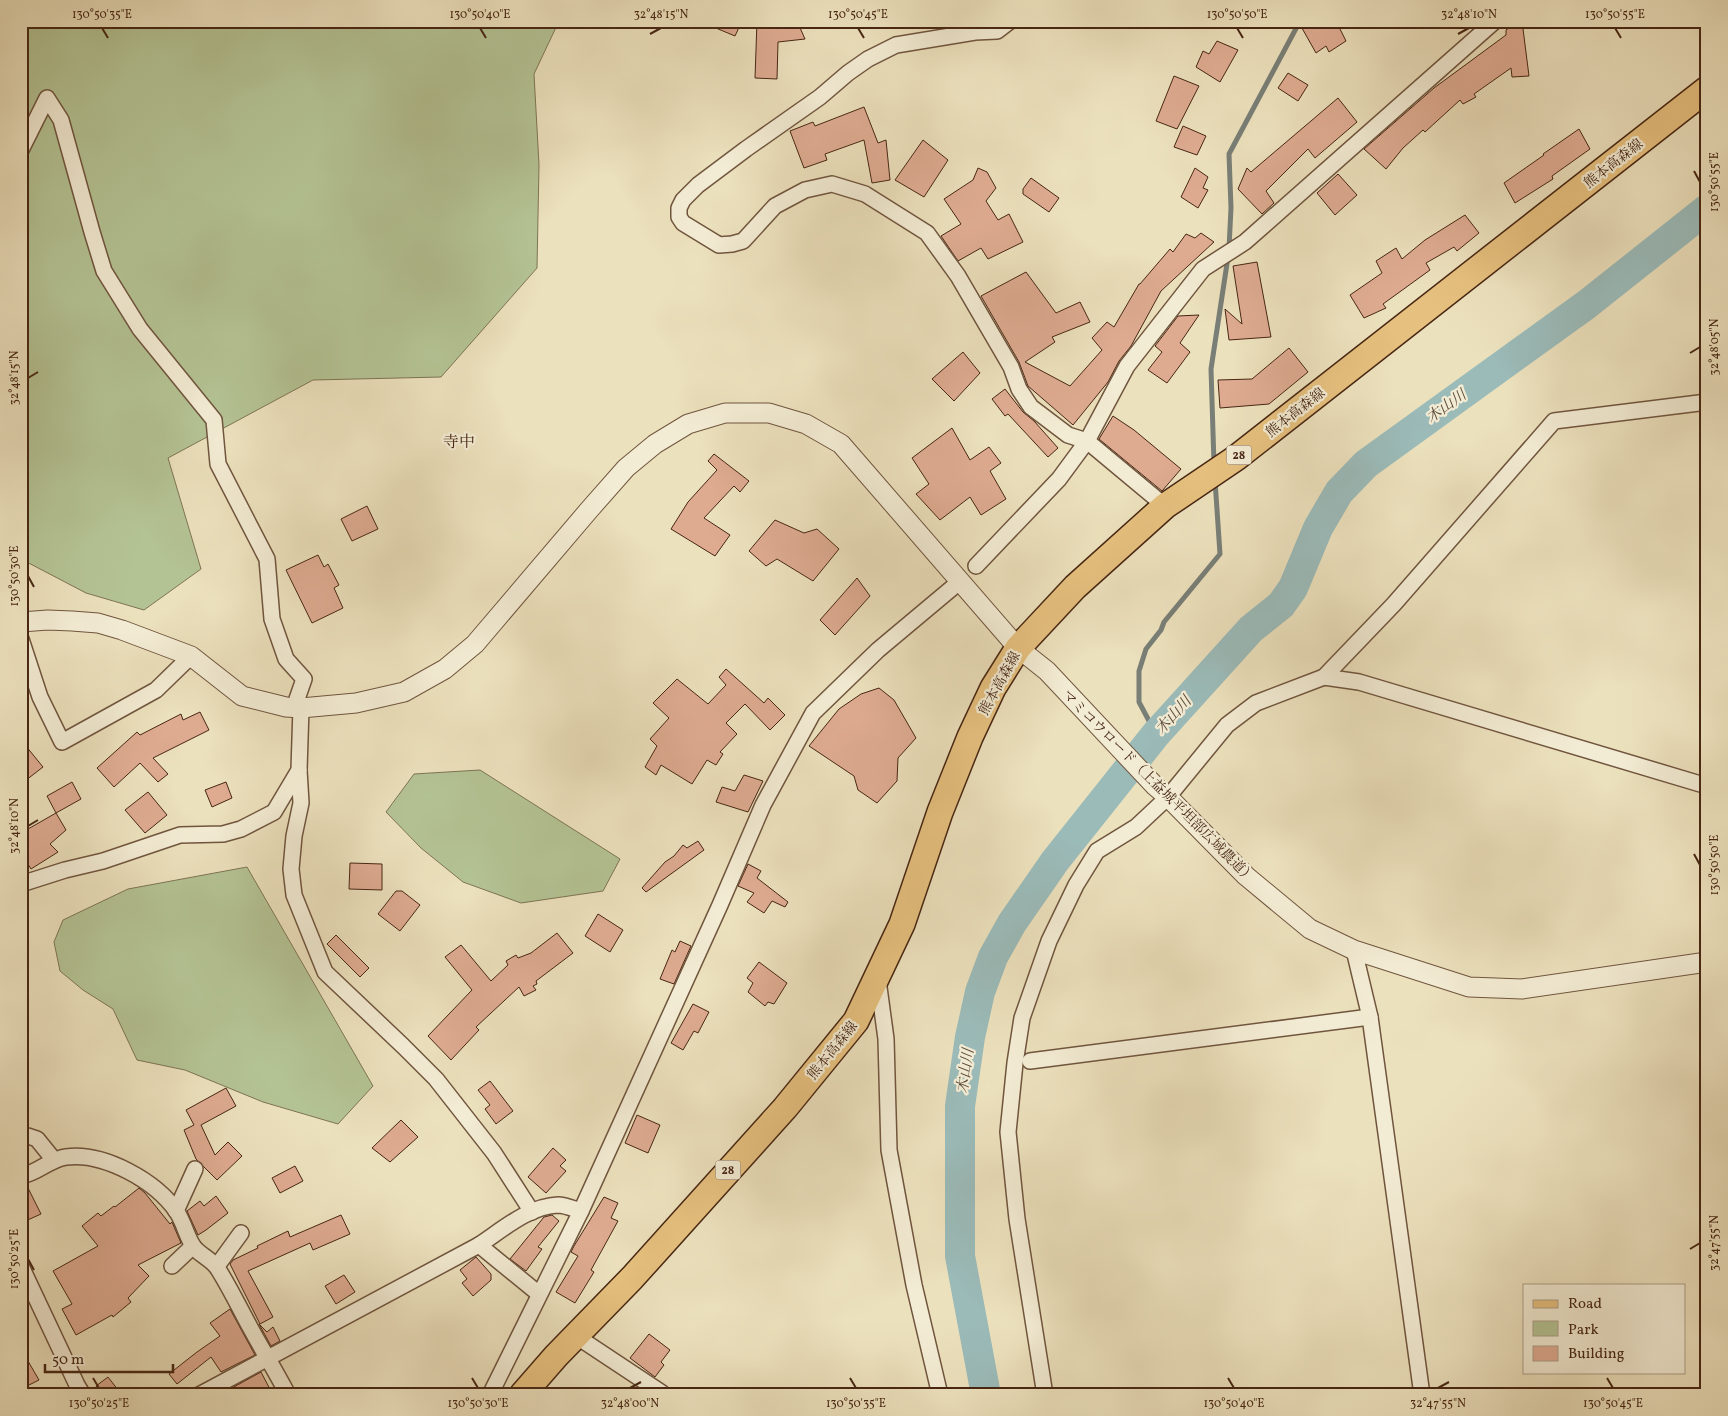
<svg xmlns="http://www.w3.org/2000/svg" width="1728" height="1416" viewBox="0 0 1728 1416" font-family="Vollkorn,'Noto Serif JP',serif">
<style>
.green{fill:#b4c394;stroke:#7e7454}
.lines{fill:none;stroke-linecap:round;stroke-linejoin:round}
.stream{stroke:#797f77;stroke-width:5}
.river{stroke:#9bbbb9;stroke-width:30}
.building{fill:#deab91;stroke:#472613}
.minor-casing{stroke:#70553e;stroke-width:18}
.tertiary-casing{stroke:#70553e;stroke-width:21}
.primary-casing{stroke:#472613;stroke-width:28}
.minor{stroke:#f3ecd4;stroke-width:15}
.tertiary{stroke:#f3ecd4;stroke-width:19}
.primary{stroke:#e6c07e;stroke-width:25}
.ticks{fill:none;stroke:#472613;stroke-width:2}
.labels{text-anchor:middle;stroke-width:4.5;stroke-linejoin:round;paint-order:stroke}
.shield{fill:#f3ecd4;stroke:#7b614d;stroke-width:1}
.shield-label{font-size:12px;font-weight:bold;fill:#472613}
.street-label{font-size:14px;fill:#472613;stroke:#f3ecd4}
.water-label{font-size:15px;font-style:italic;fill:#5c4b3c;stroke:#f3ecd4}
.quarter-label{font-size:16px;fill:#472613;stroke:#f3ecd4}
.neatline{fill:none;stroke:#472613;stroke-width:2}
.ticks-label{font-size:12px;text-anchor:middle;fill:#472613}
</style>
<rect width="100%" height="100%" fill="#ece1bd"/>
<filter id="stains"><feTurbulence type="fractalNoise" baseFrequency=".004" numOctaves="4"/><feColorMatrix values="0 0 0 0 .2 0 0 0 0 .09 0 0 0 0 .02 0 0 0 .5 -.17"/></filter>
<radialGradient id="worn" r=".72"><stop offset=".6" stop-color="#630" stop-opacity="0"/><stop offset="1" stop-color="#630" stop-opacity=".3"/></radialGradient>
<g class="green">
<polygon points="21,21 559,21 534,74 539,165 537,268 441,377 313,380 168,458 201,569 144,610 86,593 21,559"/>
<polygon points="480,770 620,859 603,891 521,903 463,882 421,848 386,812 414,774"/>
<polygon points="247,867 373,1086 338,1124 263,1102 185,1070 137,1060 113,1009 83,990 60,971 54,942 63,920 128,889"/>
</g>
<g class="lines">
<g class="stream">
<polyline points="1229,248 1231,208 1229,154 1300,21"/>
<polyline points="1214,464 1211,369 1228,257"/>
<polyline points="1156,734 1139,702 1139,671 1146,649 1161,630 1164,622 1220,554 1215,480"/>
</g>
<polyline class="river" points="986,1395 960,1256 960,1106 970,1037 980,992 993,957 1012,923 1055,861 1156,734 1251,629 1281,605 1293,588 1318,528 1339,492 1366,464 1586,305 1707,209"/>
</g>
<g class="building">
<polygon points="699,21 742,21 735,36"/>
<polygon points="757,21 797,21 805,39 778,42 777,79 755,78"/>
<polygon points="1298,21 1336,21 1346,41 1329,52 1326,46 1316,53"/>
<polygon points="1518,21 1522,21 1529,76 1512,77 1511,68 1474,94 1476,97 1463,104 1460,100 1425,132 1423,130 1403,148 1386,169 1364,149 1434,88 1506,35 1506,30"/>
<polygon points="1217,41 1238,50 1220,82 1196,67 1203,51 1209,54"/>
<polygon points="1288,73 1308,85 1298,101 1278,88"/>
<polygon points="1174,76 1199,86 1177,129 1156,121"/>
<polygon points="1338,98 1357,122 1315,158 1308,149 1266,191 1274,203 1262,214 1238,189 1247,168 1251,172"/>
<polygon points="864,107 878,143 886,140 890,180 872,183 864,140 825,154 827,160 804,168 790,131 813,122 815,126"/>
<polygon points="1183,126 1206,136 1197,155 1174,147"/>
<polygon points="1579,129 1590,149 1552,176 1553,179 1515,203 1504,183 1544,155 1543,154"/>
<polygon points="923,140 948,160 924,197 895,180"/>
<polygon points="978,168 987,172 996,188 986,201 998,220 1009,214 1023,242 988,259 981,248 958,261 941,236 961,224 944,199 973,180"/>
<polygon points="1195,168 1208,177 1203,188 1208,190 1198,208 1181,197"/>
<polygon points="1338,174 1357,195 1335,215 1317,193"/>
<polygon points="1031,178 1059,198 1049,212 1023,194 1023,189"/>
<polygon points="1465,215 1479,233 1457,251 1454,247 1426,263 1430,270 1383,304 1386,308 1364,318 1350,295 1382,273 1376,261 1396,248 1402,259 1425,240"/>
<polygon points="1201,233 1214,242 1161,291 1131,346 1119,361 1108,382 1073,425 1028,386 1019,362 981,296 1026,272 1056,313 1080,302 1090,322 1052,337 1055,342 1025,362 1070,386 1102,350 1092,338 1107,322 1114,327 1139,284 1140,284 1170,249 1173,252 1186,234 1195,238"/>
<polygon points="1257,262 1271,337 1229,340 1225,309 1242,324 1233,266"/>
<polygon points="1199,315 1180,343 1190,352 1167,383 1148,370 1162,352 1155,346 1178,316"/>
<polygon points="1289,348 1308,372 1269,404 1220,408 1218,380 1252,379"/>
<polygon points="963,352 980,373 954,401 932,379"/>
<polygon points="1005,389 1023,412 1034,421 1058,448 1048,457 1008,414 1005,416 992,399"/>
<polygon points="1113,416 1134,430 1181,469 1162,491 1099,439"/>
<polygon points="952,428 970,460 989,447 1001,463 990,471 1006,499 981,515 970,497 940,520 916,494 929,484 912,458"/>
<polygon points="714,454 749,481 740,492 734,486 704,518 730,535 715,556 671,529 688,502 717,470 708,461"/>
<polygon points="367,506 378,529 352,541 341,519"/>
<polygon points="775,520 804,533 817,529 839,549 813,581 777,559 766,566 749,551"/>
<polygon points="318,555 324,567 328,564 339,585 334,588 343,608 312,623 286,570"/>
<polygon points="857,578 870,596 835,635 820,620"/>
<polygon points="726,669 764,703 768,698 785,715 770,730 745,704 726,723 737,734 720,752 723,754 716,765 707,760 692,784 661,765 656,775 645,767 657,746 650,739 669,718 653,703 677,679 708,704 726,685 719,677"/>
<polygon points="879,688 894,700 916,738 898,758 897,781 877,803 858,790 854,776 809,746 839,709 861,694"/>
<polygon points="200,712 209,730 153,758 168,774 158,782 140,763 114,787 97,768 137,732 140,735 181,714 183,720"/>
<polygon points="21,740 43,767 21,784"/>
<polygon points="744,775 763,781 748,812 716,802 722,787 735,791"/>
<polygon points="72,782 81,799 56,813 47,796"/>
<polygon points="226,782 232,798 212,807 205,790"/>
<polygon points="148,792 167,815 145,833 125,810"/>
<polygon points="56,813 66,830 50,844 58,852 31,869 21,853 21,833"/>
<polygon points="698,841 704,850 646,892 642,888 665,862 674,856 683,845 687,848"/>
<polygon points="350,863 382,864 382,890 349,889"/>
<polygon points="748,864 761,871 757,878 788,902 785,907 772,901 764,913 747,902 754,893 738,886"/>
<polygon points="396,891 402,891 420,905 400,931 378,914"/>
<polygon points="598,914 623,930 610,952 585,936"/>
<polygon points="557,933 573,953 536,981 537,984 533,986 536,990 524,996 519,987 476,1027 479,1030 451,1060 428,1036 472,990 445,957 461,945 491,981 508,965 506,961 516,955 518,958 531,953"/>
<polygon points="336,935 369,968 360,977 327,944"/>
<polygon points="680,941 691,946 674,984 660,979 672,950 675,952"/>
<polygon points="759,962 787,983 774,1004 768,1002 765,1006 748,992 753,983 747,978"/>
<polygon points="693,1004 709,1012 698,1033 694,1031 683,1050 671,1043"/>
<polygon points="490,1081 513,1111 496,1124 485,1109 490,1105 478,1090"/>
<polygon points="226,1088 236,1106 201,1125 215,1155 228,1142 242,1156 217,1180 196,1159 184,1130 194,1125 186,1110"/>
<polygon points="637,1115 660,1125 648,1153 625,1143"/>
<polygon points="401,1120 418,1137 390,1162 372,1148"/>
<polygon points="553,1148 566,1160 560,1166 566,1171 546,1193 528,1177"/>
<polygon points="295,1166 303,1181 280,1193 272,1178"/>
<polygon points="26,1184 41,1214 21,1223 21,1185"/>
<polygon points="139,1188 145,1193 170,1224 172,1222 181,1243 138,1265 149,1276 128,1298 131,1302 113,1317 112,1315 76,1335 62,1309 72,1304 53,1271 98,1246 82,1226 98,1213 101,1216 114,1206 115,1207"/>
<polygon points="216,1196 228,1213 206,1230 198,1235 187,1211 200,1201 204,1206"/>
<polygon points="604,1197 618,1203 611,1218 618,1221 591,1270 594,1272 575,1303 556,1292 578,1256 571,1252 574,1246"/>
<polygon points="341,1215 350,1234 313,1250 310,1243 248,1271 273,1317 260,1324 230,1264 233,1260 258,1248 257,1246 288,1231 290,1237"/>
<polygon points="552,1215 559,1221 538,1247 542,1249 526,1271 510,1259 544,1217"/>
<polygon points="476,1257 491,1274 491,1280 473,1296 462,1283 467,1279 460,1270"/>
<polygon points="344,1275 355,1292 336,1304 325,1286"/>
<polygon points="230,1309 255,1355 221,1372 211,1357 177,1384 169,1374 197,1352 220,1336 210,1323"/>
<polygon points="259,1324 267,1332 273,1327 280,1341 271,1346"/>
<polygon points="649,1334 670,1350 661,1362 664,1365 655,1377 630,1358"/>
<polygon points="21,1349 39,1380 27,1386 21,1376"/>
<polygon points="261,1372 273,1395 236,1395 232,1388"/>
<polygon points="108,1377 122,1395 103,1395 96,1386"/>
</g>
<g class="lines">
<defs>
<g id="minor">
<polyline points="1010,21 997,31 975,32 896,45 868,59 848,73 820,97 746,149 698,185 683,200 679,208 679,217 683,223 719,245 732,244 743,241 775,206 805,190 832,184 865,194 927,233 958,276 1011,367 1019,389 1031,407 1068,435 1087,441 1165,506"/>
<polyline points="21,150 47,98 61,120 92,232 104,271 140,329 214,420 218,464 267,559 272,619 286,659 304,679 297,699 301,708 299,770 274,812 241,829 223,834 180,835 103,861 65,870 21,884"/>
<polyline points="976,566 1059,479 1087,441 1127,366 1203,269 1245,242 1495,21"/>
<polyline points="21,639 40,697 62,742 156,690 191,656"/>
<polyline points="1324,677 1359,682 1707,786"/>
<polyline points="299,770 301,803 294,836 291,869 294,895 325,972 403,1046 436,1079 494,1153 532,1212"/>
<polyline points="1354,950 1370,1017 1422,1395"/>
<polyline points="878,980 886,1039 889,1150 914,1285 940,1395"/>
<polyline points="1030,1061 1370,1017"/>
<polyline points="28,1136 37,1139 54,1160"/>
<path d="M 21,1176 C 38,1173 50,1159 66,1157 C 104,1152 156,1181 177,1212 C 184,1223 187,1237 193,1246 C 199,1255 212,1259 218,1269 C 230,1288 240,1309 251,1329 C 263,1351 276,1372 288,1395"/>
<polyline points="176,1211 195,1169"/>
<path d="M 479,1245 C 502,1230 529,1206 558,1205 C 565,1205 574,1209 581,1211"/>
<polyline points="21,1266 77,1385 83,1395"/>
<polyline points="172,1266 193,1246"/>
<polyline points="217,1266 241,1233"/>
<polyline points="576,1336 662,1393"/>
<polyline points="199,1395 479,1245 539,1294"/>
<polyline points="490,1395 581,1211 720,905 763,805 813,713 878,650 952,588"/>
<polyline points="1045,1395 1017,1219 1008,1132 1015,1063 1022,1018 1049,941 1076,885 1097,851 1136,827 1168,797 1227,725 1256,703 1324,677 1394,604 1554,421 1707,402"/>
</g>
<polyline id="tertiary" points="21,622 48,620 72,621 98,623 122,630 191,656 242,696 286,707 301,708 356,703 404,692 445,669 475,644 589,510 626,468 655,444 688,424 725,413 769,413 806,424 841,444 1018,648 1047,671 1155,786 1168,797 1246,876 1310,929 1354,950 1469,987 1522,989 1707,962"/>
<polyline id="primary" points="522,1395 556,1356 632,1278 785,1108 856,1021 902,924 940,812 970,737 993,688 1018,648 1075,587 1165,506 1236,458 1707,89"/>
</defs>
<use href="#minor" class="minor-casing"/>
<use href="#tertiary" class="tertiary-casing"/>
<use href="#primary" class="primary-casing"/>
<use href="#minor" class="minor"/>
<use href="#tertiary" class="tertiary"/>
<use href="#primary" class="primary"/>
</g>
<path class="ticks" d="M 102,28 L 108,38M 480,28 L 486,38M 858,28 L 864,38M 1237,28 L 1243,38M 1615,28 L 1621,38M 650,34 L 661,28M 1458,34 L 1469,28M 1694,171 L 1700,182M 1690,353 L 1700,347M 28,378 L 38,372M 28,576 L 34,587M 28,826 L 38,820M 1694,854 L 1700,865M 1690,1249 L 1700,1243M 28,1259 L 34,1270M 93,1378 L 99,1388M 472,1378 L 478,1388M 850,1378 L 856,1388M 1228,1378 L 1234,1388M 1607,1378 L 1613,1388M 630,1388 L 641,1382M 1438,1388 L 1449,1382"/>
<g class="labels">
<g class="shield">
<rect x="1226.5" y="445.5" width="25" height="19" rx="4"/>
<rect x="715.5" y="1160.5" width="25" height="19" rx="4"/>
</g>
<g class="shield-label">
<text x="1239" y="459">28</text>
<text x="728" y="1174">28</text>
</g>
<g class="street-label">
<text transform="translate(1613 163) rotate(-38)" y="5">熊本高森線</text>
<text transform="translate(1295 412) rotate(-38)" y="5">熊本高森線</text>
<text transform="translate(999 683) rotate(-61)" y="5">熊本高森線</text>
<text transform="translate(1159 786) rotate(45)" y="5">マミコウロード（上益城平坦部広域農道）</text>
<text transform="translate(832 1050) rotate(-51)" y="5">熊本高森線</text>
</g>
<g class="water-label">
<text transform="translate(1446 406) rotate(-36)" y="5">木山川</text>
<text transform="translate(1173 715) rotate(-48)" y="5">木山川</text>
<text transform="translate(965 1071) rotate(-82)" y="5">木山川</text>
</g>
<g class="quarter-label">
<text x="459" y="447">寺中</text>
</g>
</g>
<rect width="1728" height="1416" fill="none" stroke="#ece1bd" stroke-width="55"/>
<rect x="1523" y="1284" width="162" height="90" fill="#f3ecd4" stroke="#ae9d87"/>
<rect x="1533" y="1300" width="25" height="8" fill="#e6c07e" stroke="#ae9d87"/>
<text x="1568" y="1308" font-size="15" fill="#472613">Road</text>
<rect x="1533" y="1321" width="25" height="15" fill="#b4c394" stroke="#ae9d87"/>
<text x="1568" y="1334" font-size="15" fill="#472613">Park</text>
<rect x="1533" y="1346" width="25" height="15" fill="#deab91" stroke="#ae9d87"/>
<text x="1568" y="1358" font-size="15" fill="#472613">Building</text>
<path d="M45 1364v8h128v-8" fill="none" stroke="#472613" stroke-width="2.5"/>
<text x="52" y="1364" font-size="15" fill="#472613" stroke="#f3ecd4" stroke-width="4" paint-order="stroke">50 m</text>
<rect x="28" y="28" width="1672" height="1360" class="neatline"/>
<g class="ticks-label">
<text x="102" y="18">130°50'35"E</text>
<text x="480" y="18">130°50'40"E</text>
<text x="661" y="18">32°48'15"N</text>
<text x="858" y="18">130°50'45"E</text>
<text x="1237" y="18">130°50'50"E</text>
<text x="1469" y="18">32°48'10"N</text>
<text x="1615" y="18">130°50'55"E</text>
<text transform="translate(1714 182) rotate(-90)" y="4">130°50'55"E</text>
<text transform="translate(1714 347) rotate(-90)" y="4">32°48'05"N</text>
<text transform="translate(14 378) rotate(-90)" y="4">32°48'15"N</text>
<text transform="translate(14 576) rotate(-90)" y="4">130°50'30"E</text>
<text transform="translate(14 826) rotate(-90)" y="4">32°48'10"N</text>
<text transform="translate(1714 865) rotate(-90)" y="4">130°50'50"E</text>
<text transform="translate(1714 1243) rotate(-90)" y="4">32°47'55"N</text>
<text transform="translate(14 1259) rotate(-90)" y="4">130°50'25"E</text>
<text x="99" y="1407">130°50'25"E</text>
<text x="478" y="1407">130°50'30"E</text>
<text x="630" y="1407">32°48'00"N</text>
<text x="856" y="1407">130°50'35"E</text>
<text x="1234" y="1407">130°50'40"E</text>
<text x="1438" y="1407">32°47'55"N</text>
<text x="1613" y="1407">130°50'45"E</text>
</g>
<rect width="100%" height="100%" filter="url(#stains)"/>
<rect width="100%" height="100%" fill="url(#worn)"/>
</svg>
